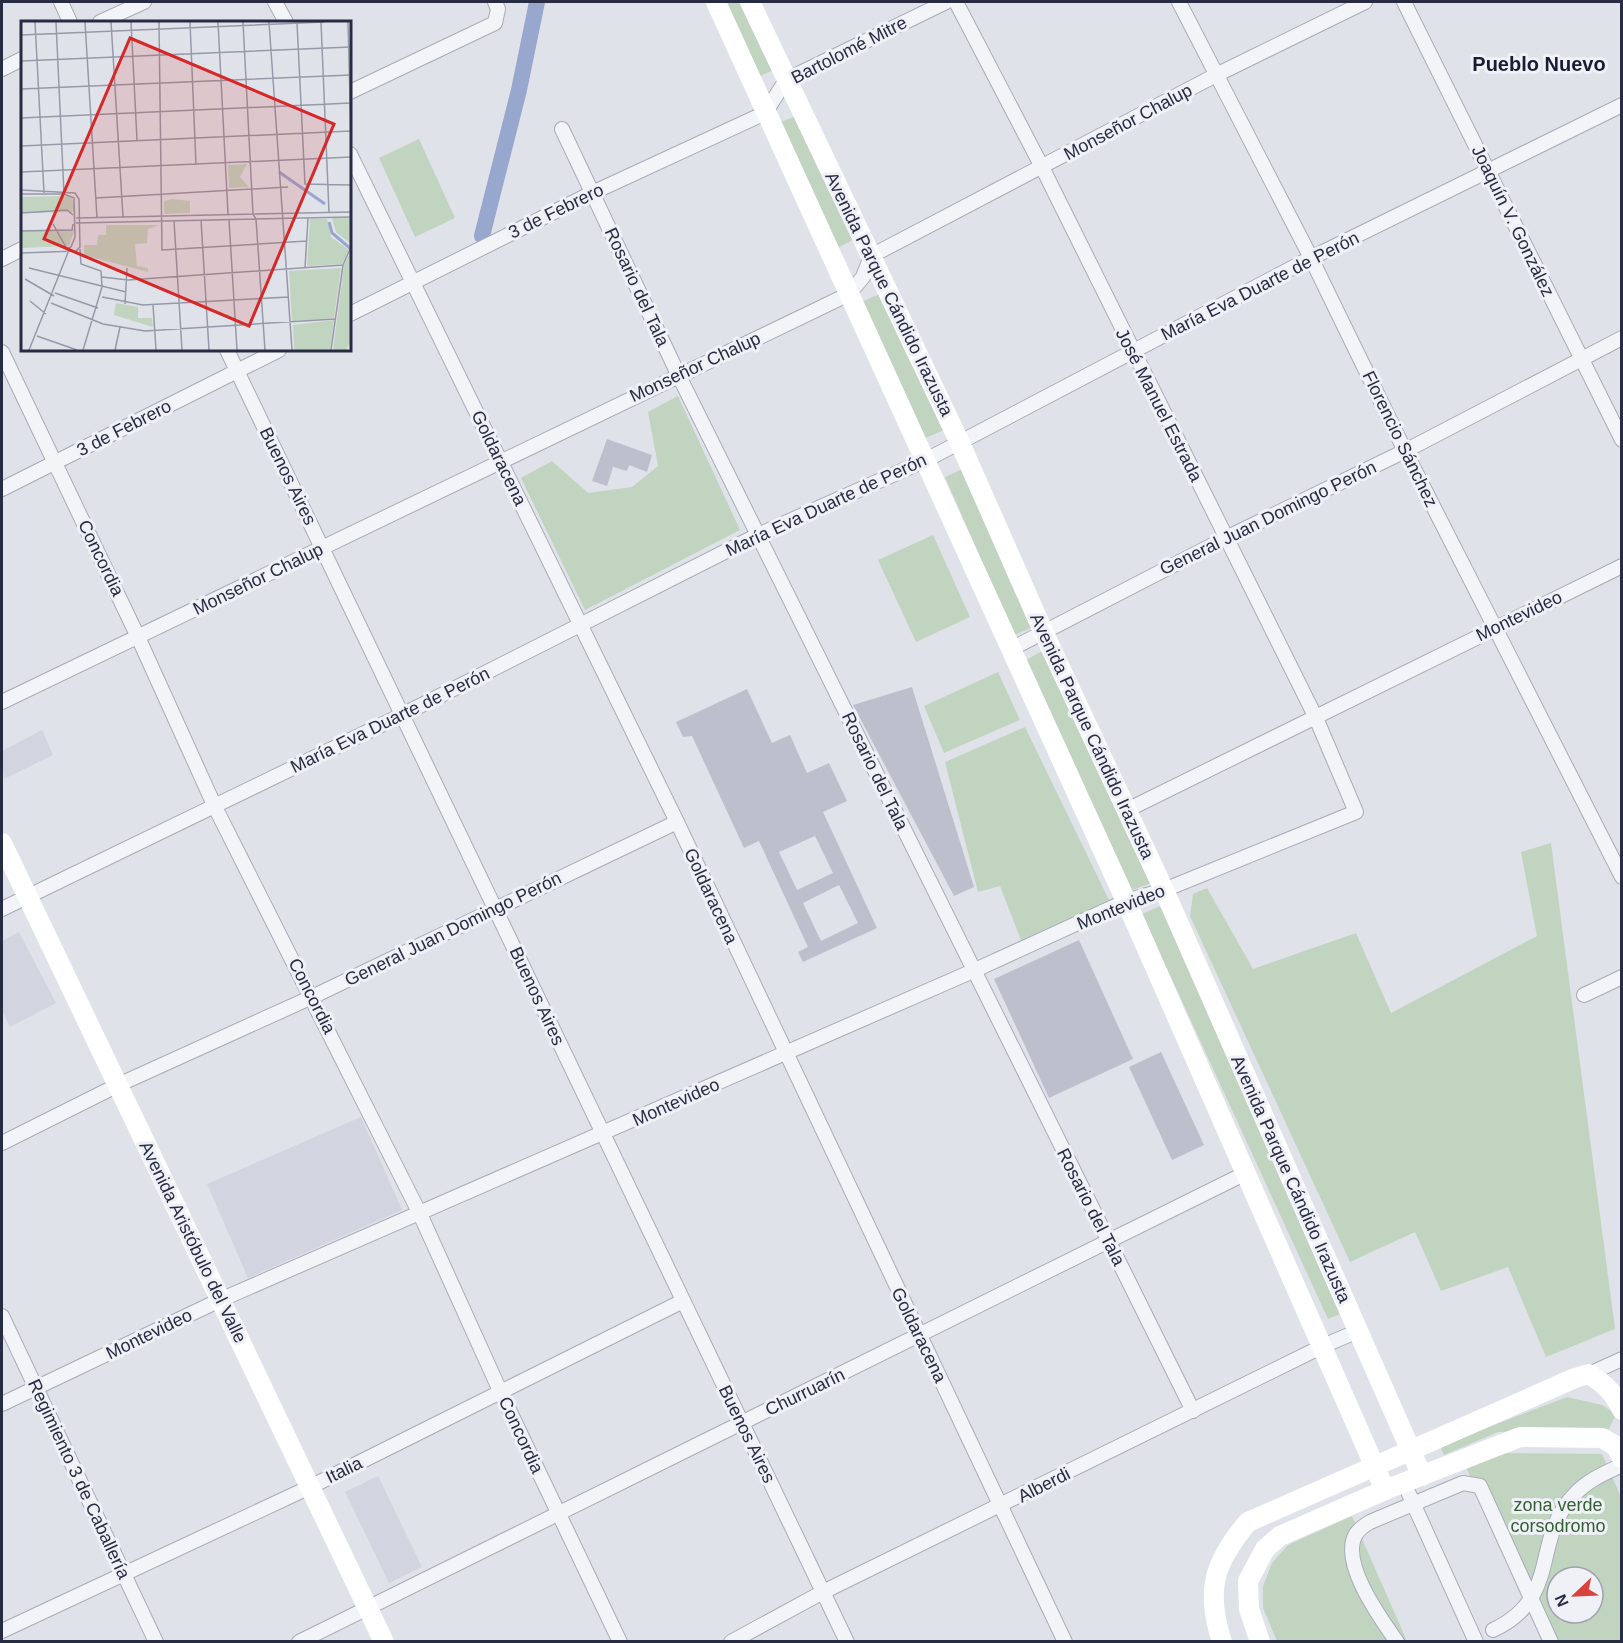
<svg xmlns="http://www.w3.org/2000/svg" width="1623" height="1643" viewBox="0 0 1623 1643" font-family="Arial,sans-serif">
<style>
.built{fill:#d2d4df}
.green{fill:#c1d4c0;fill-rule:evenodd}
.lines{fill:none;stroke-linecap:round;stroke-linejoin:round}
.canal{stroke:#98a7cd;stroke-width:16}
.building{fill:#bdbfcd;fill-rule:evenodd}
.street-casing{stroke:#a8abb8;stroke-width:16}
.street{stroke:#f3f4f8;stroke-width:14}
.secondary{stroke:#fff;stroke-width:20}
.labels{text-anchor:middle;stroke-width:6;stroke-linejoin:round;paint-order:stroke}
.street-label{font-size:18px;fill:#272c43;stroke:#eff1f7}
.park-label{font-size:18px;fill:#335f34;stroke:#eff1f7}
.neighbourhood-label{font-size:20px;font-weight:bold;fill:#191d33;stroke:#eff1f7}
.inset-river{fill:none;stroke:#98a7cd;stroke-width:3}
.inset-road{fill:none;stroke:#9699a7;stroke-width:1.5}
.view{fill:#d62828;fill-opacity:0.15;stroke:#d62828;stroke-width:3}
.inset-edge{fill:none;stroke:#272c43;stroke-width:3}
</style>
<rect width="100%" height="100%" fill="#e0e2ea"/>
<g class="built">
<polygon points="42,730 53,755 4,779 2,751"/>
<polygon points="19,932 56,1003 10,1027 2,1010 2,941"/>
<polygon points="361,1117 402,1210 248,1278 207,1184"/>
<polygon points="378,1476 422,1567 389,1583 345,1492"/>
</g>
<g class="green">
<polygon points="722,2 748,2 779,68 757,77"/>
<polygon points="799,115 858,237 836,249 775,124"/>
<polygon points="419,139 455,218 415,237 379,158"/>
<polygon points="885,292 949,428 925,438 863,301"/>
<polygon points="678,396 740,530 585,610 521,478 552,461 588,493 632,487 658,466 648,412"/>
<polygon points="965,468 1034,627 1014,635 945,477"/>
<polygon points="933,535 970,617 916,642 878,560"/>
<polygon points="1046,649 1154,882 1132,890 1024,661"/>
<polygon points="998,672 1020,720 944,753 924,706"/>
<polygon points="1025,727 1109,900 1021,940 1000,886 978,892 945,762"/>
<polygon points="1551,843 1615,1329 1546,1357 1508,1267 1441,1291 1415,1232 1350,1262 1190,916 1193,894 1207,888 1253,969 1356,933 1391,1013 1537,936 1521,852"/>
<polygon points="1165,904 1353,1309 1328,1319 1142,914"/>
<polygon points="1567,1397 1602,1405 1616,1414 1609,1429 1498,1432 1444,1455 1440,1446"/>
<path d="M 1493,1453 L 1602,1454 L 1621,1497 L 1621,1641 L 1545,1641 L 1465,1465 ZM 1557,1577 L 1593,1577 L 1593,1613 L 1557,1613 Z"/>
<polygon points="1352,1516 1407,1641 1277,1641 1263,1608 1263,1586 1272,1563 1288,1545"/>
</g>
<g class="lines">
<polyline class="canal" points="482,236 519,90 537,2"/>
</g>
<g class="building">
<polygon points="607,439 652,455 647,472 629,465 627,471 613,467 607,486 592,481"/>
<polygon points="912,687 974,887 954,896 853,705"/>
<path d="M 747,689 L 772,743 L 790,735 L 807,773 L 829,763 L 847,801 L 823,812 L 877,928 L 803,962 L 798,952 L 808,947 L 759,841 L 744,848 L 692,736 L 683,737 L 676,722 ZM 815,836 L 833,873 L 797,890 L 779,852 ZM 839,885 L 858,923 L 821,941 L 803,903 Z"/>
<polygon points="1079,940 1133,1059 1049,1098 994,979"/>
<polygon points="1161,1052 1204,1145 1172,1160 1129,1067"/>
</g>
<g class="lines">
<defs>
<g id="street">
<polyline points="61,2 70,22"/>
<polyline points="275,2 286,22"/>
<polyline points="1179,2 1311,258 1405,451 1622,877"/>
<polyline points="1404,2 1622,440"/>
<polyline points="100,22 144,2"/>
<polyline points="2,69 22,59"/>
<polyline points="350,92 495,23 498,9 495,2"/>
<polyline points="562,129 678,374 1193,1411"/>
<polyline points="350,154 677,822 1065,1642"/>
<polyline points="2,259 22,249"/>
<polyline points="350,314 592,193 765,113 786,80 946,2"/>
<polyline points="227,350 847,1642"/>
<polyline points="2,352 138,637 215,807 420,1214 501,1393 620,1642"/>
<polyline points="2,489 279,350"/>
<polyline points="1011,649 1226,538 1405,451 1622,338"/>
<polyline points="2,702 849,294 863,277 871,256 1216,75 1365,2"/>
<polyline points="1127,810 1622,566"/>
<polyline points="2,909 402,715 758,535 926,460 1311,258 1622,105"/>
<polyline points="1584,995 1622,977"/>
<polyline points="2,1143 118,1085 312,997 677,822"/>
<polyline points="2,1316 156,1642"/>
<polyline points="1589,1374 1622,1359"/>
<polyline points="2,1404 220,1300 973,971 1126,901 1164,890 1356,812 1316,718 1042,167 956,2"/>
<polyline points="1404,1483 1476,1642"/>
<path d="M 1493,1630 C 1563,1597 1530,1540 1575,1494 C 1588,1480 1605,1473 1622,1465"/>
<polyline points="2,1631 310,1487 683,1301"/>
<polyline points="299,1642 1246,1173"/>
<polyline points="731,1642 823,1592 1323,1346 1358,1331"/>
<path d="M 1397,1642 C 1381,1619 1339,1562 1356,1534 C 1359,1529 1365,1525 1370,1522 L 1463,1483 L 1480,1486 L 1551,1642"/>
</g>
</defs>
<use href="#street" class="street-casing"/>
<use href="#street" class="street"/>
<g class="secondary">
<polyline points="716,2 1126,901 1385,1490"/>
<polyline points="750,2 960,443 1043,631 1164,890 1422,1476"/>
<polyline points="2,843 384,1642"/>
<path d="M 1222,1642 C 1205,1590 1214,1562 1248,1522 L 1575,1378 L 1589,1374 C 1605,1384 1614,1393 1622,1410"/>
<polyline points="1260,1642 1249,1609 1248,1581 1265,1549 1280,1536 1385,1490 1520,1437 1602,1438 1616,1446 1622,1458"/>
</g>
</g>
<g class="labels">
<g class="street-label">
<text transform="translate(849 50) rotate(-27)" y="6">Bartolomé Mitre</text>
<text transform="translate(1128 122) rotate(-28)" y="6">Monseñor Chalup</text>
<text transform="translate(556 211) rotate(-26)" y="6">3 de Febrero</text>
<text transform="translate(1513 221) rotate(64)" y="6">Joaquín V. González</text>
<text transform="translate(1260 286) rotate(-27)" y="6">María Eva Duarte de Perón</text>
<text transform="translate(637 287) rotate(65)" y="6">Rosario del Tala</text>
<text transform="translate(889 294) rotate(64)" y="6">Avenida Parque Cándido Irazusta</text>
<text transform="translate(695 367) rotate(-25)" y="6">Monseñor Chalup</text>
<text transform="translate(1159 405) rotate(63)" y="6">José Manuel Estrada</text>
<text transform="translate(124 428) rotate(-27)" y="6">3 de Febrero</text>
<text transform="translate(1400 439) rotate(64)" y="6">Florencio Sánchez</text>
<text transform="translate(499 458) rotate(64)" y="6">Goldaracena</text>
<text transform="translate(288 476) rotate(64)" y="6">Buenos Aires</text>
<text transform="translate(826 505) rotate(-25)" y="6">María Eva Duarte de Perón</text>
<text transform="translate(1268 518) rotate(-26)" y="6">General Juan Domingo Perón</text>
<text transform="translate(101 558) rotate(64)" y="6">Concordia</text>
<text transform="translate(258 579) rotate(-26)" y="6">Monseñor Chalup</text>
<text transform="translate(1519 616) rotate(-26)" y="6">Montevideo</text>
<text transform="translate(390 720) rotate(-26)" y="6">María Eva Duarte de Perón</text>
<text transform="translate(1092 736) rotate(65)" y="6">Avenida Parque Cándido Irazusta</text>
<text transform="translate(875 771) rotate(64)" y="6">Rosario del Tala</text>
<text transform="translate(711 896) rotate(65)" y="6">Goldaracena</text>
<text transform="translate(1121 907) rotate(-22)" y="6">Montevideo</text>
<text transform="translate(453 929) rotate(-26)" y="6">General Juan Domingo Perón</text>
<text transform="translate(312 996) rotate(63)" y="6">Concordia</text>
<text transform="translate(537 996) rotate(65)" y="6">Buenos Aires</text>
<text transform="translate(676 1102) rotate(-24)" y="6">Montevideo</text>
<text transform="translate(1291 1179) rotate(66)" y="6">Avenida Parque Cándido Irazusta</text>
<text transform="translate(1091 1207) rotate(63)" y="6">Rosario del Tala</text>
<text transform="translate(193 1242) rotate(64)" y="6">Avenida Aristóbulo del Valle</text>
<text transform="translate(149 1334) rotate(-26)" y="6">Montevideo</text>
<text transform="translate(919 1335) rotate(64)" y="6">Goldaracena</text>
<text transform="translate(805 1392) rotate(-26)" y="6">Churruarín</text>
<text transform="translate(747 1434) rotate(64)" y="6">Buenos Aires</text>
<text transform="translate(521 1435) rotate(65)" y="6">Concordia</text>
<text transform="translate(344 1470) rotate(-26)" y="6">Italia</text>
<text transform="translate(79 1479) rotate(65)" y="6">Regimiento 3 de Caballería</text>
<text transform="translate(1044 1485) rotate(-27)" y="6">Alberdi</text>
</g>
<g class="park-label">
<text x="1558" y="1511">zona verde<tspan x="1558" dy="21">corsodromo</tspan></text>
</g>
<g class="neighbourhood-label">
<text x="1539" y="71">Pueblo Nuevo</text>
</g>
</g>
<g transform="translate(21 21)">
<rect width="330" height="330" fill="#e0e2ea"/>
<path d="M 226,143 L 219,156 L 228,166 L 208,167 L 207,144 ZM 47,175 L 52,179 L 54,191 L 0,192 L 0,176 ZM 151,178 L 169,180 L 169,192 L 143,193 L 143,180 ZM 311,197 L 330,197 L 330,223 L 315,211 ZM 289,198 L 306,198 L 310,216 L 328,229 L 321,243 L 286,245 ZM 85,204 L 139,204 L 127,208 L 126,222 L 114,223 L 116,245 L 127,247 L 127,251 L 63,234 L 63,224 L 76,224 L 77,214 L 85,214 ZM 54,208 L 48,225 L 0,227 L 0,209 ZM 330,230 L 329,322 L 325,329 L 312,329 L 323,244 ZM 320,247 L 313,297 L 271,300 L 268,250 ZM 95,282 L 117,286 L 117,297 L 131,297 L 132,306 L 93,294 ZM 313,299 L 309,329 L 273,329 L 272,304 Z" fill="#c1d4c0"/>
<path class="inset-river" d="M 258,151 L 304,183M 308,201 L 311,212 L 330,228"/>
<path class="inset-road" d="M 14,1 L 23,172M 35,1 L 43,173M 64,1 L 76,197M 90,1 L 102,196M 110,1 L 116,119M 138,1 L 141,229 L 286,220M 169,1 L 175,144M 197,1 L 207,193M 222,1 L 232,193 L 235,198 L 244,329M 248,1 L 271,329M 300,1 L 308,191M 327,1 L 330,117M 276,2 L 284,163 L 330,164M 0,14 L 303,1M 0,40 L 330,26M 0,68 L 330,54M 0,97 L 330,82M 0,125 L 330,110M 0,151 L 330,136M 0,169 L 54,172 L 58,178 L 59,226 L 55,230 L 0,232M 0,173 L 43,173 L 53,177 L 54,216 L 50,226 L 44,228M 75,177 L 267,166M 0,192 L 46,189 L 52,194M 55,197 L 330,191M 180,199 L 188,329M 208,199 L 216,329M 153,200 L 161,329M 55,202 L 330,196M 32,203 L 46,228M 0,210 L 51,209 L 52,203M 59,228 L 60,243 L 80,250 L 81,266 L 62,329M 8,247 L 105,271M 284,247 L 287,197M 81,256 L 107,259 L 322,244M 4,258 L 33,275M 34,272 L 77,287M 81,276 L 122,284 L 267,276M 9,280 L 25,293M 30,282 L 82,303 L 124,310 L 314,298M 104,283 L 106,247M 132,284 L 135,329M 16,315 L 56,329M 8,329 L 48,229M 94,329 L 99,306M 310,329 L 322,244 L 330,226"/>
<path class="view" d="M 109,17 L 313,103 L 228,305 L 23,218 Z"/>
<rect width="330" height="330" class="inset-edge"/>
</g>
<rect width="1623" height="1643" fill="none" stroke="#272c43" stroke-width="6"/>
<g transform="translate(1575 1595) rotate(247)"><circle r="28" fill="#eff1f7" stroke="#9fa2af" stroke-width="1.5"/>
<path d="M0-4.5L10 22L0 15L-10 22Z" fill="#d8443c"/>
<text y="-9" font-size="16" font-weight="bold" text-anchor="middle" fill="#272c43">N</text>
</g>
</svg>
